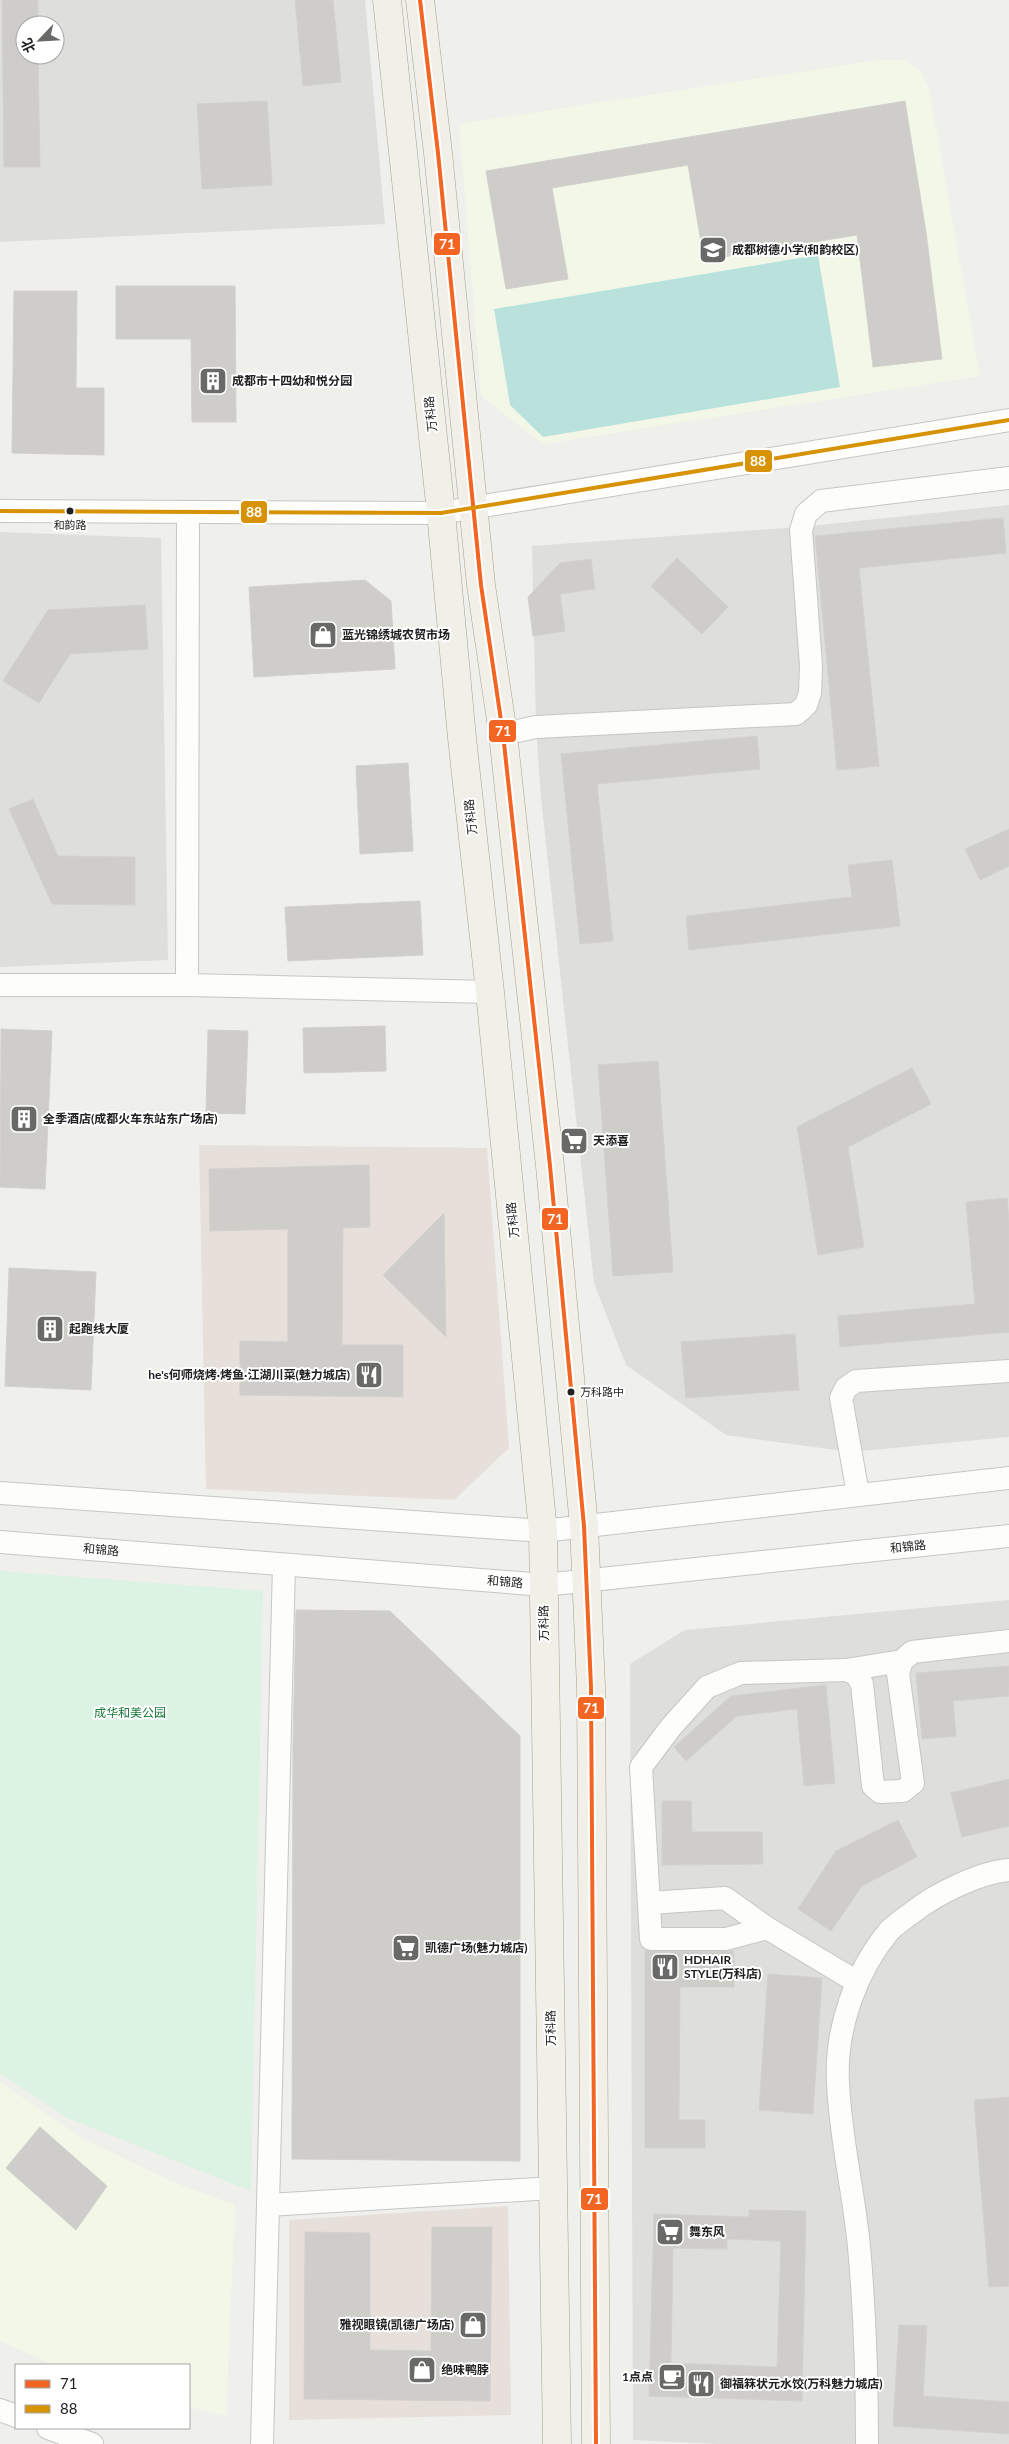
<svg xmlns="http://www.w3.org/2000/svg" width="1009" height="2444" viewBox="0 0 1009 2444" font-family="Lato,'Noto Sans SC',sans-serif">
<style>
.built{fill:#dededc;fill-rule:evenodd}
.commercial{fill:#e7dfda}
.education{fill:#f3f7e8}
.park{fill:#dcf2e2}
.pitch{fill:#bae2dc}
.building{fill:#cecdca;stroke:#d2d1cd;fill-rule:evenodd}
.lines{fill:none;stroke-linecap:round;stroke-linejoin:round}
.minor-casing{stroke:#c6c6c4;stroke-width:24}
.major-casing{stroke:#a4a289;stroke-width:29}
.minor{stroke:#fdfdfc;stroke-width:22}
.major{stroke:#f1f0e8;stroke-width:28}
.bus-1-casing{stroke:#fff;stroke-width:8}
.bus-2-casing{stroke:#fff;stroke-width:8}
.bus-1{stroke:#f26522;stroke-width:4}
.bus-2{stroke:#d79205;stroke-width:4}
.bus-dot{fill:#212121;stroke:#fff;stroke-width:2}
.labels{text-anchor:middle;stroke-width:4;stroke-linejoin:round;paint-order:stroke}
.bus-label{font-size:11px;fill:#212121;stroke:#fff}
.poi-label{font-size:12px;font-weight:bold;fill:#212121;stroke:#fff;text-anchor:start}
.street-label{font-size:12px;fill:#212121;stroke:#fff}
.park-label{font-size:12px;fill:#177838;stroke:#fff}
.line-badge{stroke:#fff;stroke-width:2}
.badge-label{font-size:14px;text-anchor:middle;font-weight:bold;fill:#fff}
</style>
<rect width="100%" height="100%" fill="#efefeb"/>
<g class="built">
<path d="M 0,0 L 365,0 L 385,224 L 0,242 ZM 25,25 L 55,25 L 55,55 L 25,55 Z"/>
<polygon points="1009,505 1009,1437 851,1452 726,1435 626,1365 594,1283 541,798 536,727 532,546 801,527"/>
<polygon points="0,532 161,538 168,960 0,967"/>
<polygon points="1009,1600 1009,2444 719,2444 633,2440 630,1664 685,1630"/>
</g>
<g class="commercial">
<polygon points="199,1145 487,1148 509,1448 454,1500 206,1489"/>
<polygon points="508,2206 511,2415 289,2420 289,2220"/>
</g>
<g class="education">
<polygon points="879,60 905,60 920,70 929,89 980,376 543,444 481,396 459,124"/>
<polygon points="0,2082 84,2139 173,2182 235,2205 226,2416 189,2407 189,2365 54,2365 0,2341"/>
</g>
<polygon class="park" points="0,1571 263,1591 251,2191 65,2117 0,2073"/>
<polygon class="pitch" points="818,255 840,387 543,437 510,405 494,309"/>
<g class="building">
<polygon points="2,0 38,0 38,25 25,25 25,55 38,55 40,167 4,167"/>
<polygon points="295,0 333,0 341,82 303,86"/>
<polygon points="267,101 272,185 202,189 197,104"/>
<polygon points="905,101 926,232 942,359 873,367 857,235 704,260 688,165 552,188 568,279 506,289 486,171"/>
<polygon points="116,286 235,286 236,422 192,422 191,339 116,339"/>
<polygon points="14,291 77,291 76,388 104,388 104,455 12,453"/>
<polygon points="1003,518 1006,553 859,568 879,766 837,770 815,536"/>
<polygon points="677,558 728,607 702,634 651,586"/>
<polygon points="591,559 595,589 560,594 565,631 533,636 528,597 560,563"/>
<polygon points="365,580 391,601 395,669 254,677 249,587"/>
<polygon points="145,605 148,649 70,654 39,703 3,681 48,610"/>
<polygon points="757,736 760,769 597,784 613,941 580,944 561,754"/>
<polygon points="408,763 413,851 360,854 356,766"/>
<polygon points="33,799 58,856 135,857 135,905 52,904 9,809"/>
<polygon points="1009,829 1009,866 980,880 965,849"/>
<polygon points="892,860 900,926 689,950 686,916 852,897 848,865"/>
<polygon points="420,901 423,955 288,961 285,907"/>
<polygon points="385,1026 386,1071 304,1073 303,1028"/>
<polygon points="1,1029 52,1031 45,1189 0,1187"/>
<polygon points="208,1030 248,1031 245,1114 206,1113"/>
<polygon points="658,1061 673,1272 613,1276 598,1065"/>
<polygon points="912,1068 931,1104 848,1147 864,1247 818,1255 797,1127"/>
<polygon points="369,1165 370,1227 343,1228 342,1345 403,1345 403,1397 240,1395 240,1341 288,1342 288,1229 210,1231 209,1169"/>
<polygon points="1007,1198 1009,1222 1009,1332 840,1347 838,1316 975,1304 966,1202"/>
<polygon points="444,1213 446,1337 383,1275"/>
<polygon points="9,1268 96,1272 91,1390 5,1386"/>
<polygon points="795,1334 799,1390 686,1398 681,1342"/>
<polygon points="296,1610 390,1611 520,1736 520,2161 292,2159 293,1742"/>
<polygon points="1009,1666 1009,1696 953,1701 956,1736 922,1739 916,1673"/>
<polygon points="826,1685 835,1783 804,1786 797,1709 737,1716 686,1761 674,1747 731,1696"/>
<polygon points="1009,1779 1009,1826 962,1837 951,1793"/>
<polygon points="662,1801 691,1801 692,1832 762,1832 763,1864 662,1865"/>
<polygon points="898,1820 917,1857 862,1886 831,1931 798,1909 836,1851"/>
<polygon points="645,1951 734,1951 734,1987 680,1987 679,2120 705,2120 705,2148 645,2148"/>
<polygon points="768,1974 822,1978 813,2114 759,2110"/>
<polygon points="1009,2097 1009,2286 989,2287 974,2100"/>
<polygon points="40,2127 107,2186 76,2230 6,2168"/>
<path d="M 749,2210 L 806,2211 L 802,2401 L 649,2396 L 654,2214 L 749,2217 ZM 727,2239 L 781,2241 L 777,2367 L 671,2363 L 673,2248 L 727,2249 Z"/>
<polygon points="432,2227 492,2227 490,2401 304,2399 305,2232 370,2233 370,2350 431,2351"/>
<polygon points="899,2325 927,2326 923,2396 1009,2402 1009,2434 893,2426"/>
</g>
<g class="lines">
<defs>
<g id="minor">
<polyline points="0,511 441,513 1009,420"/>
<polyline points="503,734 536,727 796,714 806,705 810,693 811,666 801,530 806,514 821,501 1009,478"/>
<polyline points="0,985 187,985 490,992"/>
<polyline points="187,985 188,512"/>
<polyline points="0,1493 543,1531 1009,1478"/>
<polyline points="858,1494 841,1398 846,1388 856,1381 1009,1371"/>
<polyline points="0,1542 544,1585 1009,1536"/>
<polyline points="846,1670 856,1674 862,1684 873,1786 880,1792 903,1791 913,1783 898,1673 902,1661 912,1652 1009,1641"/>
<polyline points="649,1903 725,1898 767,1928 857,1982"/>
<polyline points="767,1928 726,1939 651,1939 641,1767 671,1727 707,1687 741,1673 846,1670 902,1661"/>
<polyline points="268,2205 553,2188"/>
<polyline points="0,2410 16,2416"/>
<polyline points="48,2428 92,2444"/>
<polyline points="262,2444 284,1565"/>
<path d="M 867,2444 C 867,2378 865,2313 859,2247 C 854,2192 840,2138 838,2082 C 835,2029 856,1971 889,1931 C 896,1924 905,1918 913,1912 C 936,1894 980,1872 1009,1870"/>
</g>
<g id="major">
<polyline points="387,0 441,513 462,738 490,992 543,1531 557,2444"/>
<polyline points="420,0 438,153 481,585 503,734 550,1166 584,1526 591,1687 596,2444"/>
</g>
</defs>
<use href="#minor" class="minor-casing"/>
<use href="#major" class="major-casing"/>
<use href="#minor" class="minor"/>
<use href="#major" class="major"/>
<defs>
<polyline id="bus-1" points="420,0 438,153 481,585 503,734 550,1166 584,1526 591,1687 596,2444"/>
<polyline id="bus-2" points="0,511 441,513 1009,420"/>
</defs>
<use href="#bus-1" class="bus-1-casing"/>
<use href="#bus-2" class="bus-2-casing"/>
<use href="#bus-1" class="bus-1"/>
<use href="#bus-2" class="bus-2"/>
</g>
<defs>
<symbol id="school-square" viewBox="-11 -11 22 22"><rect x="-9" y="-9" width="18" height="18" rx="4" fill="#696968" stroke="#fff"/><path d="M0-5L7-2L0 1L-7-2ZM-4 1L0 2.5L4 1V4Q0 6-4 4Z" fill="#fff"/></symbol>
<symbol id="building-square" viewBox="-11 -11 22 22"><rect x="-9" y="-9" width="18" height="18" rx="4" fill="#696968" stroke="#fff"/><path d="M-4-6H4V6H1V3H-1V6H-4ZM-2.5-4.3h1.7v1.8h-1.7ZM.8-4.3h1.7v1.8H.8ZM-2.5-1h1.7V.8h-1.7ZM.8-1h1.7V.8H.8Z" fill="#fff"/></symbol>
<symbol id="shop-square" viewBox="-11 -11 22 22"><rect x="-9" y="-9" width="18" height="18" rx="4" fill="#696968" stroke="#fff"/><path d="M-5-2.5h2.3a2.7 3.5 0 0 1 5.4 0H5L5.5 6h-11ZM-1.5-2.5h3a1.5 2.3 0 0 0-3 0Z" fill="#fff"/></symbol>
<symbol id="supermarket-square" viewBox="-11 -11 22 22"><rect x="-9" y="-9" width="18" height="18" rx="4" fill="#696968" stroke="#fff"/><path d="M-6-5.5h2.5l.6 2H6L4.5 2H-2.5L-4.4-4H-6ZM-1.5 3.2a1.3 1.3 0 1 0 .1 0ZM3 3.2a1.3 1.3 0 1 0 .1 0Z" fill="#fff"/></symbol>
<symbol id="restaurant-square" viewBox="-11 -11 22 22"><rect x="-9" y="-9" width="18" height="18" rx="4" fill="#696968" stroke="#fff"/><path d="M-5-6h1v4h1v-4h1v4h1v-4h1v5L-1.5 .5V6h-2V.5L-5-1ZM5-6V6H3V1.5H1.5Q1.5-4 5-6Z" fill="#fff"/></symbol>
<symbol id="cafe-square" viewBox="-11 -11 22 22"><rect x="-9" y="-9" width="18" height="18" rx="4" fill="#696968" stroke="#fff"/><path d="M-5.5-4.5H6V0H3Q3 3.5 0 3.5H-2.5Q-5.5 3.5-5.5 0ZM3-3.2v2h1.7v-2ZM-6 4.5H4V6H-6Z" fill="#fff"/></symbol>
</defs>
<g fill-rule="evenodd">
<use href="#school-square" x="697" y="234" width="32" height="32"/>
<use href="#building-square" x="197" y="365" width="32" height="32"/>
<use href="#shop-square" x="307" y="619" width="32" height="32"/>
<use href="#building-square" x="8" y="1103" width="32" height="32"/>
<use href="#supermarket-square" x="558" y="1125" width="32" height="32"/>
<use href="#building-square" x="34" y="1313" width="32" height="32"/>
<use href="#restaurant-square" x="353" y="1359" width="32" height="32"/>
<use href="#supermarket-square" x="390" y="1932" width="32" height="32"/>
<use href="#restaurant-square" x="649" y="1951" width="32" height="32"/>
<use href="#supermarket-square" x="654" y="2216" width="32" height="32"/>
<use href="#shop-square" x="457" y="2309" width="32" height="32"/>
<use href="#shop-square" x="406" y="2354" width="32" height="32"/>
<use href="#cafe-square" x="656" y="2361" width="32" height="32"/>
<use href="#restaurant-square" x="685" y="2368" width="32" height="32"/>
</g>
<g class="bus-dot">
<circle cx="70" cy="511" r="4.5"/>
<circle cx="571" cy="1392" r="4.5"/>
</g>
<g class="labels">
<g class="bus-label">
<text x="70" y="529">和韵路</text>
<text x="580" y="1396" text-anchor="start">万科路中</text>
</g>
<g class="poi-label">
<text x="732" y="254">成都树德小学(和韵校区)</text>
<text x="232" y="385">成都市十四幼和悦分园</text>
<text x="342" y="639">蓝光锦绣城农贸市场</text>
<text x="43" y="1123">全季酒店(成都火车东站东广场店)</text>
<text x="593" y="1145">天添喜</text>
<text x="69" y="1333">起跑线大厦</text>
<text x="350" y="1379" text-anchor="end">he's何师烧烤·烤鱼·江湖川菜(魅力城店)</text>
<text x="425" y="1952">凯德广场(魅力城店)</text>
<text x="684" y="1964">HDHAIR<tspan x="684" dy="14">STYLE(万科店)</tspan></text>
<text x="689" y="2236">舞东风</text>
<text x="454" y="2329" text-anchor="end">雅视眼镜(凯德广场店)</text>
<text x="441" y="2374">绝味鸭脖</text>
<text x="653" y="2381" text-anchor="end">1点点</text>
<text x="720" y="2388">御福箖状元水饺(万科魅力城店)</text>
</g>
<g class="street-label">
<text transform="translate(431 414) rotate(-96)" y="4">万科路</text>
<text transform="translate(471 817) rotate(-96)" y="4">万科路</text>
<text transform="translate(513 1220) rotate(-96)" y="4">万科路</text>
<text transform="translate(908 1547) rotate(-6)" y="4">和锦路</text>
<text transform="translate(101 1550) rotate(5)" y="4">和锦路</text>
<text transform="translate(505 1582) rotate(5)" y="4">和锦路</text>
<text transform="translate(544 1623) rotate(-91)" y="4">万科路</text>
<text transform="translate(551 2028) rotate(-91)" y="4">万科路</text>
</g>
<g class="park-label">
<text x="130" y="1717">成华和美公园</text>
</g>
</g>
<g class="line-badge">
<rect x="433" y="232" width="28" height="24" rx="5" fill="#f26522"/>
<rect x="744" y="449" width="29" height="24" rx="5" fill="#d79205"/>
<rect x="240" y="500" width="28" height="24" rx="5" fill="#d79205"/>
<rect x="488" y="719" width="29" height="24" rx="5" fill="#f26522"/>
<rect x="541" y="1207" width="28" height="24" rx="5" fill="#f26522"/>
<rect x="577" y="1696" width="28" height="24" rx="5" fill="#f26522"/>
<rect x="580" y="2187" width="29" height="24" rx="5" fill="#f26522"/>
</g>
<g class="badge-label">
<text x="447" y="249">71</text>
<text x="758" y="466">88</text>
<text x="254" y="517">88</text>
<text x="503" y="736">71</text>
<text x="555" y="1224">71</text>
<text x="591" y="1713">71</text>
<text x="594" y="2204">71</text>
</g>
<rect x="15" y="2364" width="175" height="65" fill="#ffffff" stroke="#a6a6a6"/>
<rect x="25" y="2380" width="25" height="8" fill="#f26522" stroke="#a6a6a6"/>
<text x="60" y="2389" font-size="15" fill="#212121">71</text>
<rect x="25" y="2405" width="25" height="8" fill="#d79205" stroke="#a6a6a6"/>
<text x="60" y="2414" font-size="15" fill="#212121">88</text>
<g transform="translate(40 40) rotate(245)"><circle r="24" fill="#ffffff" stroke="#a6a6a6"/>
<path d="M0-4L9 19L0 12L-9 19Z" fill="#696968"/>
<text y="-8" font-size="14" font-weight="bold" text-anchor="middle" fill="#212121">北</text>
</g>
</svg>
